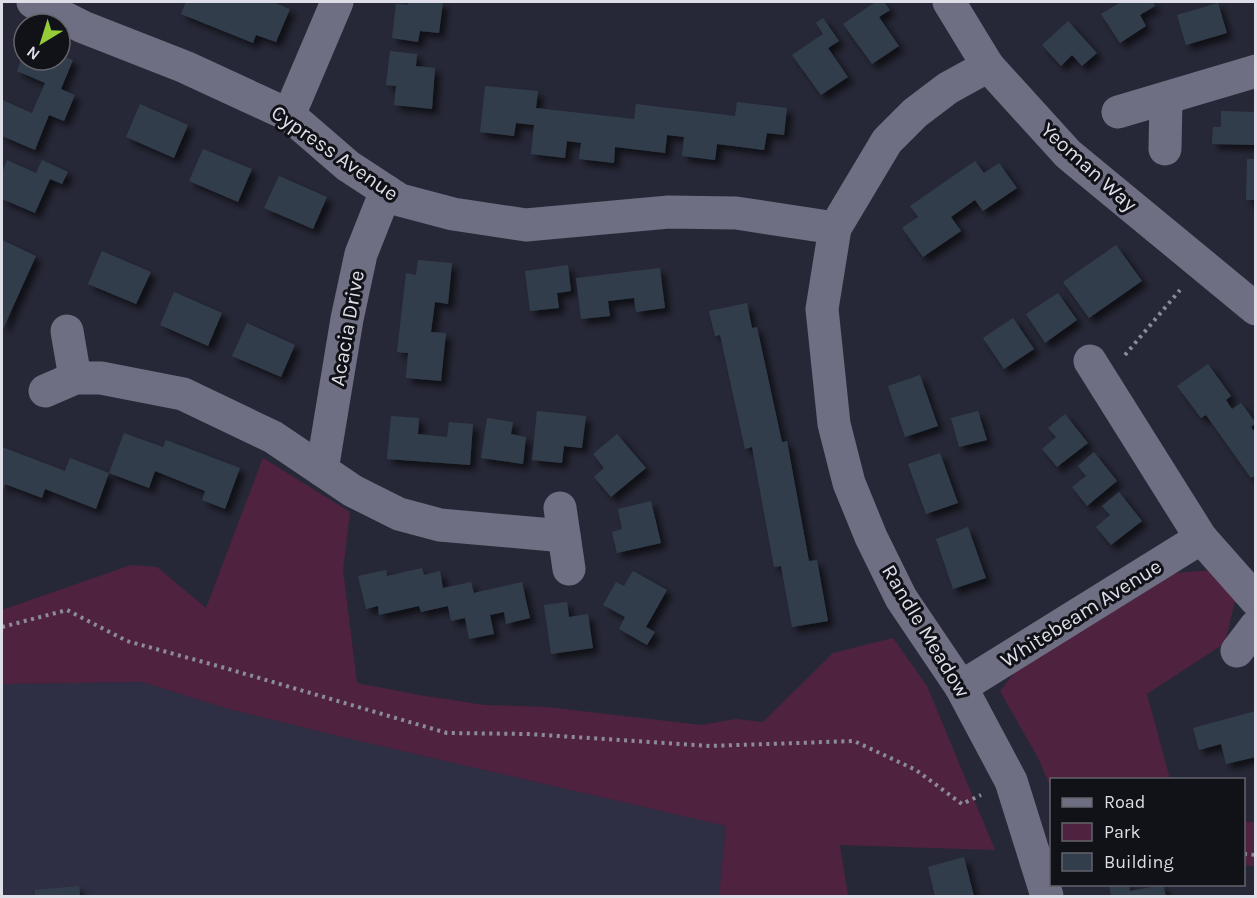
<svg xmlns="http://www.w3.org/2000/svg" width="1257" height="898" viewBox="0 0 1257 898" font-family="Karla,sans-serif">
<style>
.built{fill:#2e2f44}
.green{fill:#4f233f}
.building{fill:#323e4b;filter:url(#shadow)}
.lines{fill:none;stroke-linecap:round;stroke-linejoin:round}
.path{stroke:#8b8c98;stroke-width:4;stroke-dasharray:3 4.5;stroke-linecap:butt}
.minor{stroke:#6e6f82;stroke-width:33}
.tertiary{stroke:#6e6f82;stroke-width:33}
.labels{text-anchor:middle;stroke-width:6;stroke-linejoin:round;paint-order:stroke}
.street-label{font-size:21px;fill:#dddee8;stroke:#111118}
</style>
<defs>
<filter id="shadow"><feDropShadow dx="5.5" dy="5.5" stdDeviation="3" flood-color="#0009"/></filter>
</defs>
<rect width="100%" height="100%" fill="#272837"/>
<polygon class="built" points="142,682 229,709 351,739 726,826 719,896 2,896 2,684"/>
<g class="green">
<polygon points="263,458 350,512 343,570 357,683 419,695 484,705 547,707 701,725 736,719 763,722 833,653 893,638 927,686 995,850 840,845 848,896 719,896 726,826 351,739 229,709 142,682 2,684 2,610 131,565 157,567 206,608"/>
<polygon points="1216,570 1237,592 1225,643 1147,694 1170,779 1052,780 1051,788 1038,758 1000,691 1018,668 1159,574"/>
<polygon points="1244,822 1255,822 1255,866 1244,865"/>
</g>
<g class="building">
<polygon points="186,2 240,2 244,3 245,2 272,2 290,9 276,42 256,35 253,43 181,14"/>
<polygon points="408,2 443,2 439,33 420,31 418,42 392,38 396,4 408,5"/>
<polygon points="873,2 884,2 890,10 879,17 899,46 872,64 843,24 874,3"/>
<polygon points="1121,2 1153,2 1155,6 1140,15 1146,26 1120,43 1101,14"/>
<polygon points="1218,3 1227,33 1186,45 1177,15"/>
<polygon points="823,18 839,41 828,48 848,77 821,95 792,55 823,34 816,23"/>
<polygon points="1068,21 1097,53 1082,66 1072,55 1061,66 1042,45"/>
<polygon points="390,51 417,54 416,66 435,68 432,109 394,105 396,86 386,85"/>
<polygon points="24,53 24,60 60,60 60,55 73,60 61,89 75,95 64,121 49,115 35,150 2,136 2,100 32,113 45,83 17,71"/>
<polygon points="485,86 538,91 536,108 634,119 636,104 735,116 737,102 787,108 784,135 767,133 764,150 717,144 715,160 682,156 684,137 667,135 665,153 615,147 614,163 579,159 581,143 567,141 565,158 531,154 534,125 516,123 514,136 480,132"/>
<polygon points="140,104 188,125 174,158 126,137"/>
<polygon points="1221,111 1256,112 1255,145 1212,144 1213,127 1221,127"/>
<polygon points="203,149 252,169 238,202 189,181"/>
<polygon points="1247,159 1256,159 1256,200 1246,200"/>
<polygon points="7,160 36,173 42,160 68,172 62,184 50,179 35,213 2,199 2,173"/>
<polygon points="975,161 984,173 999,163 1017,188 983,211 975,200 951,217 961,231 923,257 902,228 918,217 910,206"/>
<polygon points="279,176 327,197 313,229 264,208"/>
<polygon points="2,240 36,256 3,329 2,329 2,278 3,274 2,273"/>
<polygon points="1116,245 1142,281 1089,318 1063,282"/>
<polygon points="102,251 151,272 136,304 88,284"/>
<polygon points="418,260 452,263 448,304 435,302 431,332 446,333 441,381 406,378 408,353 397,352 406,273 416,275"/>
<polygon points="568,265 571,291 557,293 559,308 530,311 525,271"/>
<polygon points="660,268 665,308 636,312 634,298 608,301 610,316 581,319 576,278"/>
<polygon points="174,292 222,313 208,346 160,325"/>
<polygon points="1058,293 1077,320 1045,343 1026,314"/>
<polygon points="747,303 752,328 757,327 782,442 787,441 809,561 817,560 828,621 792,627 781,566 774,567 752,447 745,449 720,335 715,336 709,311"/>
<polygon points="1013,318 1034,349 1004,369 983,338"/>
<polygon points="247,323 295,345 281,377 232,356"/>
<polygon points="1208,364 1231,396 1226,400 1232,409 1241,403 1256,423 1251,427 1256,434 1256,475 1251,478 1206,415 1201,418 1177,386"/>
<polygon points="920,375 938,426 905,437 888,386"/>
<polygon points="537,411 586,416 582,448 564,446 562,463 532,460"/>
<polygon points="978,411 987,440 959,447 951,418"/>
<polygon points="1065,414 1088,443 1057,467 1042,449 1056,437 1048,428"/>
<polygon points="391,416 419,418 418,434 447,437 449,422 473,424 470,465 387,459"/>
<polygon points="487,418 513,422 511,434 526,437 523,464 481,458"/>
<polygon points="124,433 163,447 166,440 240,468 225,509 202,500 205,491 155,471 149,488 109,473 96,509 45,489 42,498 5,484 2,493 2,447 65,471 70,458 109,473"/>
<polygon points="617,434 646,468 611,497 594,477 604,468 593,454"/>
<polygon points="1094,452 1117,481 1087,506 1072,487 1086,476 1078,466"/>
<polygon points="940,453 958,503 926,514 908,464"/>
<polygon points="1119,492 1142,521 1111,545 1096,527 1110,515 1102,506"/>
<polygon points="651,501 661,543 617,553 612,532 622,529 618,509"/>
<polygon points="968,527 986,578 953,589 936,539"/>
<polygon points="422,568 424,575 440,571 443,588 471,582 474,593 522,582 530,618 506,624 504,612 490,615 494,634 469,639 465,618 451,621 448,606 421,612 419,606 379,615 378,606 366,609 358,576 386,570 387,576"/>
<polygon points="633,571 667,590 646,627 655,632 647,645 619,629 625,617 603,605 616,582 624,586"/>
<polygon points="567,602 569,617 588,614 593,648 551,654 544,605"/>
<polygon points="1256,711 1256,757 1226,764 1221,744 1199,750 1193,728"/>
<polygon points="964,857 974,896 935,896 928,867"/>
<polygon points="1109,885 1129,885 1130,891 1163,885 1166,896 1111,896"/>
<polygon points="79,886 80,896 35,896 35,890"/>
</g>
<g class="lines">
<g class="path">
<polyline points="1125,355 1180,290"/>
<polyline points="2,627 67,610 127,641 225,668 447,733 528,734 710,746 854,741 916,770 962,804 981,795"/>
<polyline points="1244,854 1256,855"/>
</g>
<g class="minor">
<polyline points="33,2 83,27 185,67 289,115 348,166 400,200 453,214 526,225 669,212 736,213 835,228"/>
<polyline points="988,66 948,88 915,113 887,141 835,228 822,309 834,424 849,483 871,537 901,598 961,687 1011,781 1047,896"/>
<polyline points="1118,112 1256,71"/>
<polyline points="289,115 337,2"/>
<polyline points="1165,149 1166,98"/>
<polyline points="67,331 75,378"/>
<polyline points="45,391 75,378 101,378 183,394 273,437 353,491 399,514 440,525 564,536"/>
<polyline points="322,470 347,319 361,254 386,191"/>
<polyline points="560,508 569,569"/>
<polyline points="1201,538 1256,600"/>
<polyline points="1237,651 1256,626"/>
<polyline points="961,687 1201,538 1090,361"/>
</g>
<polyline class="tertiary" points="949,2 988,66 1068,154 1256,309"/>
</g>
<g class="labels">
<g class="street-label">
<text transform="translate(335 153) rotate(35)" y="7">Cypress Avenue</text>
<text transform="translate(1089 167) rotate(42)" y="7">Yeoman Way</text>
<text transform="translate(347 328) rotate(-80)" y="7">Acacia Drive</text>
<text transform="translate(1081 613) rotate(-32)" y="7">Whitebeam Avenue</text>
<text transform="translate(926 631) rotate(59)" y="7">Randle Meadow</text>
</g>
</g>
<rect width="1257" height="898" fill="none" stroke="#dddee8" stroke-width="6"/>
<rect x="1050" y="778" width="195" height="108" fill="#111118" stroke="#63636b" stroke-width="1.5"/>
<rect x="1062" y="798" width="30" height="9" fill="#6e6f82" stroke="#63636b" stroke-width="1.5"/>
<text x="1104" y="808" font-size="18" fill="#dddee8">Road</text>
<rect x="1062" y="823" width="30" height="18" fill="#4f233f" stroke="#63636b" stroke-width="1.5"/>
<text x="1104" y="838" font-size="18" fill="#dddee8">Park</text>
<rect x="1062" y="853" width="30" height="18" fill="#323e4b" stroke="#63636b" stroke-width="1.5"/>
<text x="1104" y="868" font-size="18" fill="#dddee8">Building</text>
<g transform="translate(42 42) rotate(218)"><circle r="28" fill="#111118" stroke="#63636b" stroke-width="1.5"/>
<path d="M0-4.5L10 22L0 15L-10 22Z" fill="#96cc3a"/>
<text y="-9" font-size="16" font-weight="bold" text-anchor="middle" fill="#dddee8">N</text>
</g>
</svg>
